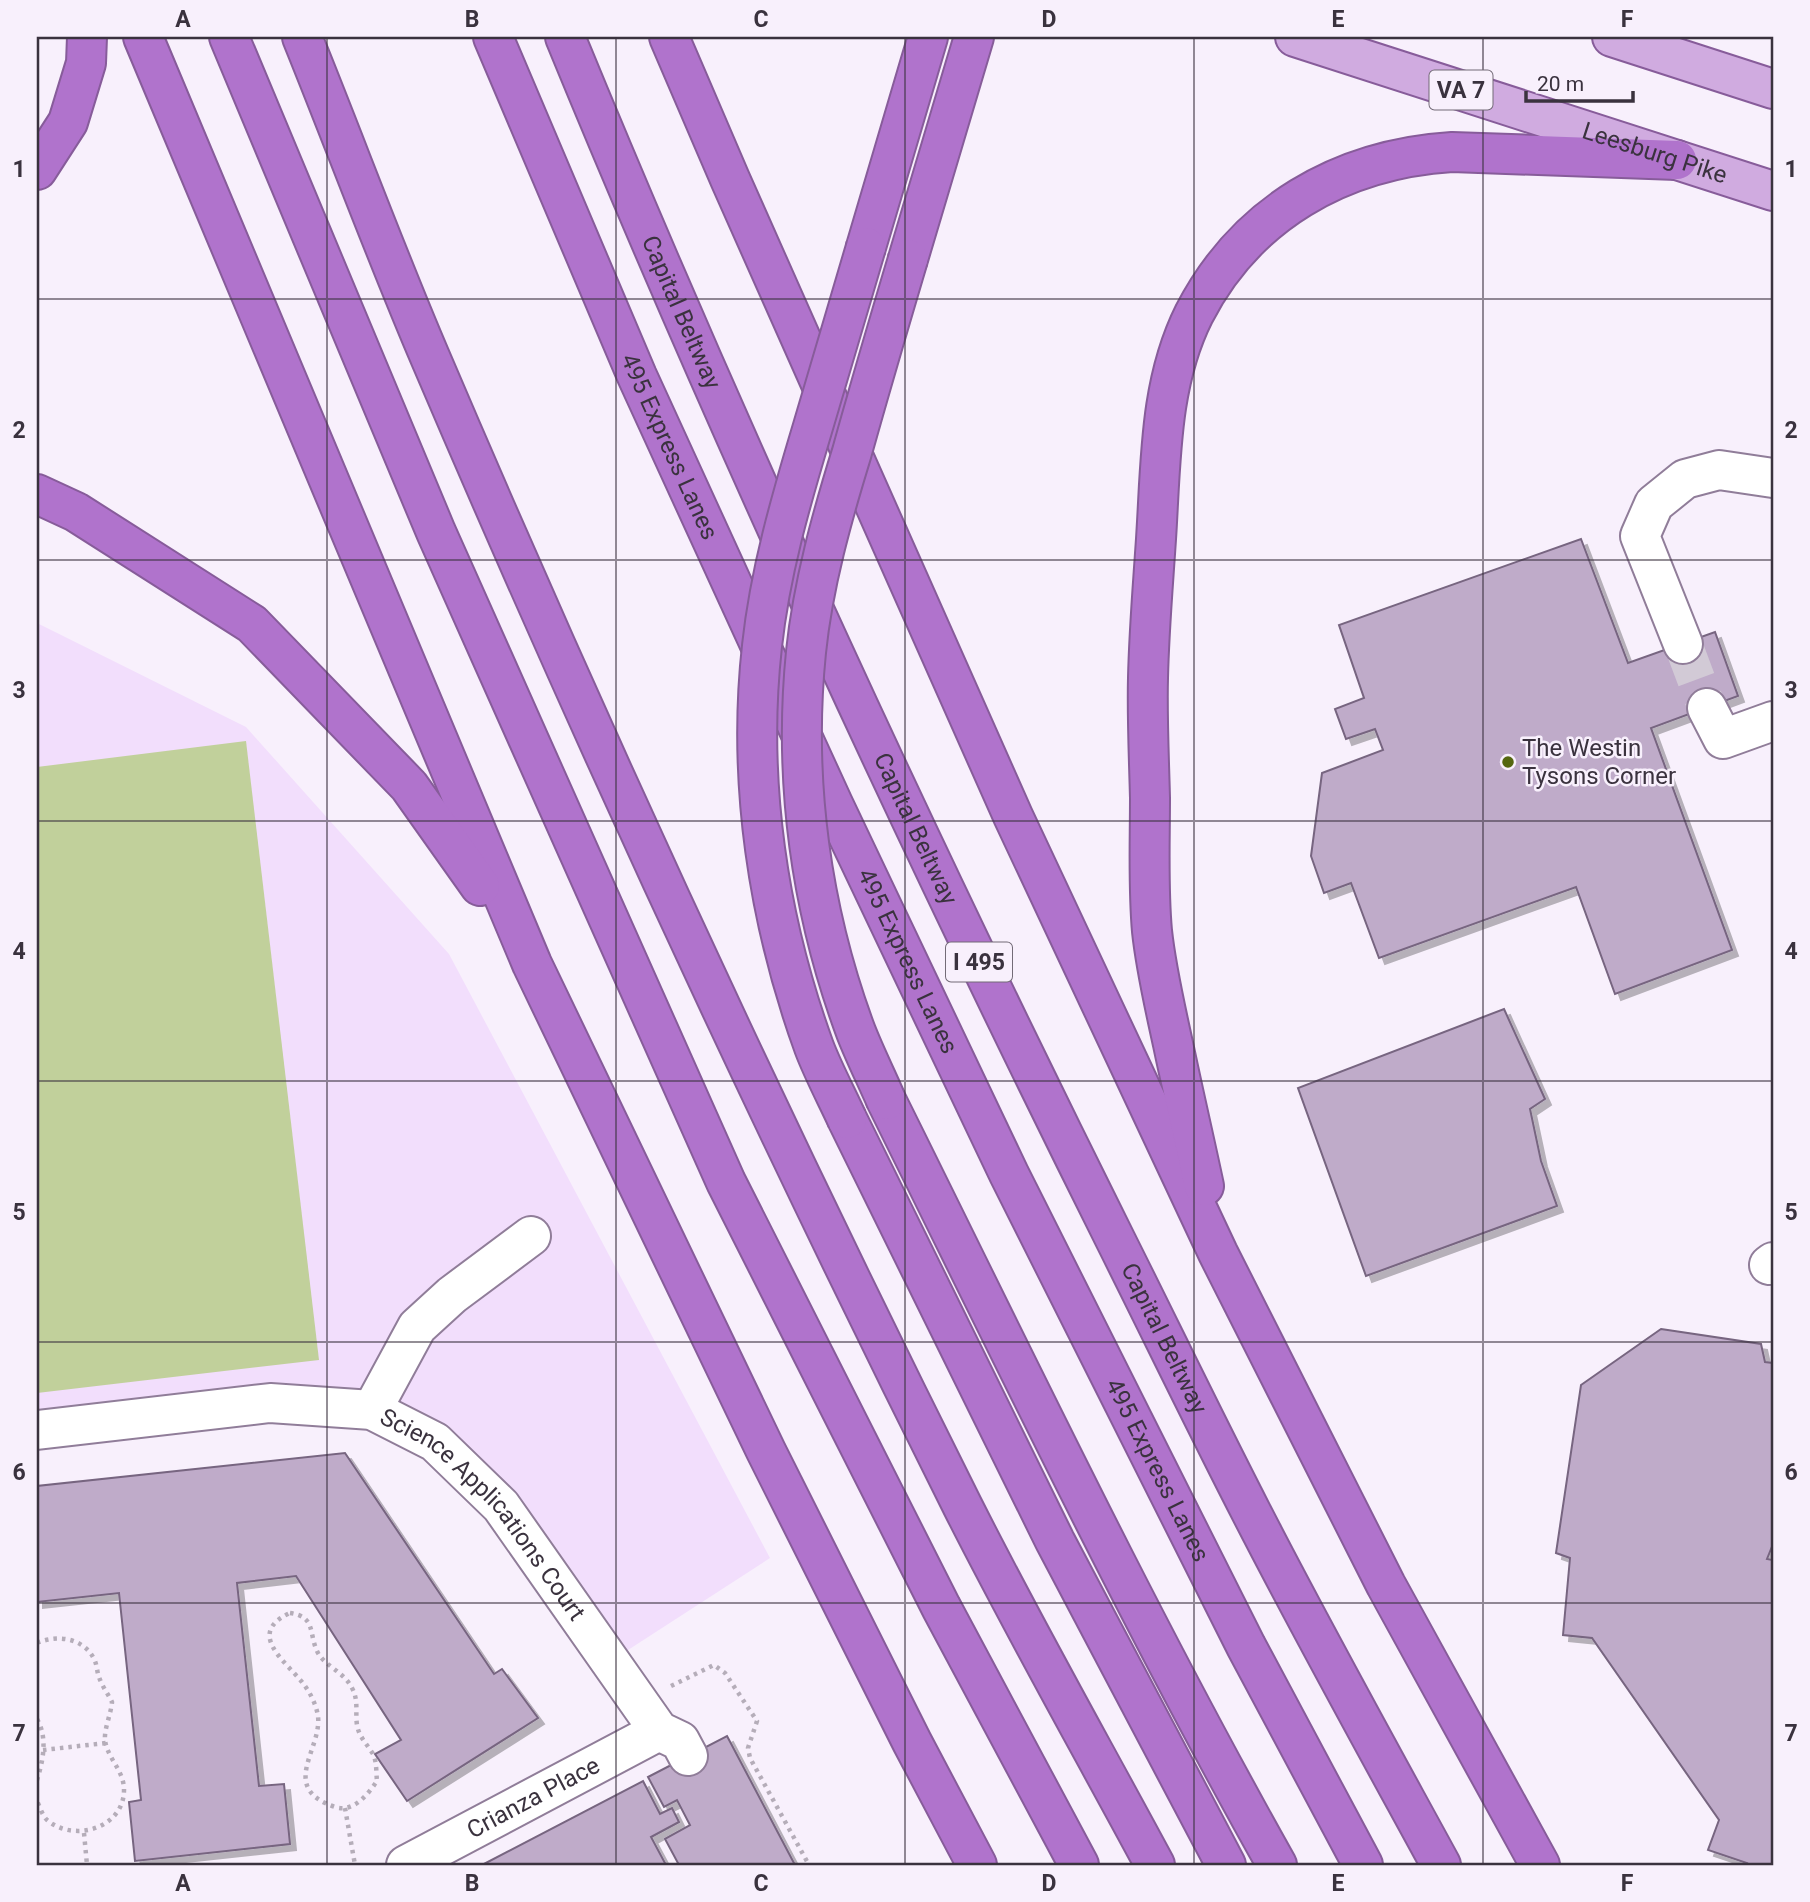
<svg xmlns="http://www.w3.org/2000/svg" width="1810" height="1902" viewBox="0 0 1810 1902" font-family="Roboto,sans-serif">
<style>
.built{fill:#f2defc}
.green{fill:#c1d09b}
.building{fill:#bfabc9;stroke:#776580;stroke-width:2;filter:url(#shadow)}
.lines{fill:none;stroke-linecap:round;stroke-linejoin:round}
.minor-tunnel{stroke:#d2cad6;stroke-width:38;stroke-dasharray:38 19;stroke-linecap:butt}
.minor-casing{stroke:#907d99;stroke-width:42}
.major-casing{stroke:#875c9a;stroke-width:42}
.highway-casing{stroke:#875c9a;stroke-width:42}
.path{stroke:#b5adb9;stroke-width:4.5;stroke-dasharray:3.5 5;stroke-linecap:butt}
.minor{stroke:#fff;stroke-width:38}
.major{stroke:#d0abe0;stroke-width:38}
.highway{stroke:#b073cc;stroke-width:38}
.highway-bridge-casing{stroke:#875c9a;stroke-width:42;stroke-linecap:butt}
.highway-bridge{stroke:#b073cc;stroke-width:38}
.grid{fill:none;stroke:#3a323e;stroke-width:2;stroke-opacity:0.55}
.poi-dot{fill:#54660f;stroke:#f8f0fc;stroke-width:2.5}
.labels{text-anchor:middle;stroke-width:5;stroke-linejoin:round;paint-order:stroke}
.shield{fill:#f8f0fc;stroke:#736b77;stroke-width:2}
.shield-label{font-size:23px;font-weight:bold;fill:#3a323e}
.street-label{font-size:24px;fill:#3a323e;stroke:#f8f0fc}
.poi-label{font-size:24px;fill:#3a323e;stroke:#f8f0fc;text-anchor:start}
.neatline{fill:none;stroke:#3a323e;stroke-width:2.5}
.grid-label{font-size:23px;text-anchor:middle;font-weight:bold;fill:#3a323e}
</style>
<defs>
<filter id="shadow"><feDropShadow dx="6" dy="6" stdDeviation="0" flood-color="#0004"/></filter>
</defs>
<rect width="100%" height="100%" fill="#f8f0fc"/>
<polygon class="built" points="37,623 246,727 449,954 770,1558 611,1661 452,1464 366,1416 37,1431"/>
<polygon class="green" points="246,741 319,1360 37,1393 37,767"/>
<g class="building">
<polygon points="1581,539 1628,663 1715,632 1738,696 1651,728 1732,950 1615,994 1576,887 1379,958 1351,883 1324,893 1311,856 1322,773 1383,750 1375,729 1346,739 1335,709 1364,698 1339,625"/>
<polygon points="1504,1009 1545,1099 1530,1109 1541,1161 1557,1206 1366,1276 1298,1088"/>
<polygon points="1661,1329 1761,1344 1765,1362 1773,1363 1773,1544 1767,1559 1773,1560 1773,1865 1746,1865 1747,1863 1708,1850 1719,1820 1592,1638 1563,1635 1570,1558 1556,1553 1581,1385"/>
<polygon points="345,1453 494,1674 502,1669 538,1718 407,1801 375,1754 401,1740 296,1576 237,1583 259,1786 284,1784 290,1844 135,1861 129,1802 141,1800 119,1593 37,1602 37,1486"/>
<polygon points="727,1736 795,1865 679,1865 665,1839 690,1825 677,1800 664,1807 648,1777"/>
<polygon points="643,1781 660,1814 672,1808 679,1822 651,1837 666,1865 482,1865"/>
</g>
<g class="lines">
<polyline class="minor-tunnel" points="1683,644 1707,708"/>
<defs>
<g id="minor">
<polyline points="1683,644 1640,536 1654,504 1685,479 1719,470 1773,478"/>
<polyline points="1707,708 1723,739 1773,721"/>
<polyline points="1769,1265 1773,1262"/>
<polyline points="372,1410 417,1327 452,1295 531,1236"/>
<path id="s1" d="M 37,1430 L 270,1403 L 372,1410 L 435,1442 L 501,1506 L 659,1731 L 680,1741 L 688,1756"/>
<path id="s2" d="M 406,1865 L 659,1731"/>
</g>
<g id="major">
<path id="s3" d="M 1295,37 L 1773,191"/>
<polyline points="1612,37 1773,89"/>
</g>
<g id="highway">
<polyline points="143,37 532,964 766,1451 912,1742 977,1865"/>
<polyline points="229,37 436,532 726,1182 941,1607 1079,1865"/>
<path d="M 302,37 C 345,143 385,252 430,357 C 596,746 774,1130 963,1507 C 1024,1628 1091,1746 1155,1865"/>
<path id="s4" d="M 493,37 L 637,376 L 833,804 L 1009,1174 L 1246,1646 L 1363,1865"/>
<path id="s5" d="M 565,37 C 733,446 919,846 1116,1241 C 1165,1339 1212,1437 1262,1533 C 1320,1645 1381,1755 1441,1865"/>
<polyline points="669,37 730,179 1013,816 1218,1253 1386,1585 1540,1865"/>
<polyline points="37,170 68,122 86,63 87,37"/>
<polyline points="866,247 928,37"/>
<polyline points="908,259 974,37"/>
<polyline points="37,494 76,512 252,624 409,786 480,886"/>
<path d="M 886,1100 C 1013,1356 1137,1616 1277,1865"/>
<polyline points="847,1119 1055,1541 1226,1865"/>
<path d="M 1204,1186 C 1194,1139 1183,1092 1173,1044 C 1165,1007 1156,969 1152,931 C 1148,887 1150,843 1150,798 C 1149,758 1147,718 1148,678 C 1149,631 1153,585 1156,539 C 1161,463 1159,384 1194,314 C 1246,213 1341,159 1452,152 L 1677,160"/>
</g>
</defs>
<use href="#minor" class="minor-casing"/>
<use href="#major" class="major-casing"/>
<use href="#highway" class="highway-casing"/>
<g class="path">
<path d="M 290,1613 C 317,1617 308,1634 318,1653 C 325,1666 344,1672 352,1688 C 359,1701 355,1712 357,1725 C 359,1737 367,1744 373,1754 C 377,1762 376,1772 377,1781 C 368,1794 354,1813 335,1807 C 278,1788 322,1750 318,1716 C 316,1704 310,1692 302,1682 C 284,1660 246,1633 290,1613 Z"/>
<path d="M 37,1643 C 58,1634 85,1638 95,1661 C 97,1666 97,1672 99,1677 C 102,1686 108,1694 112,1702 C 111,1714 104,1729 105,1740 C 107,1758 124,1770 124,1790 C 124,1828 74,1843 47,1820 C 42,1815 40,1807 37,1801"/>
<polyline points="671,1686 714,1665 725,1673 757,1721 748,1748 750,1758 809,1865"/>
<path d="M 37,1719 C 48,1738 43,1761 37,1780"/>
<polyline points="43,1750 106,1743"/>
<polyline points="345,1808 355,1865"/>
<polyline points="84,1833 87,1865"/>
</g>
<use href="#minor" class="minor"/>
<use href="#major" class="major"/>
<use href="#highway" class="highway"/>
<defs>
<g id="highway-bridge">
<path d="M 886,1100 C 876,1077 865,1055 856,1032 C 811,911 793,781 806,652 C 813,584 832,517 852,452 C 870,387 889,323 908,259"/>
<path d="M 847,1119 C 836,1095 823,1071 814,1047 C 768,920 747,781 762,646 C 770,572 791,500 812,430 C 830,369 848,308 866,247"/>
</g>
</defs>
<use href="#highway-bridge" class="highway-bridge-casing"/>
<use href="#highway-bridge" class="highway-bridge"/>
</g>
<path class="grid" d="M 327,37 L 327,1865M 616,37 L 616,1865M 905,37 L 905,1865M 1194,37 L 1194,1865M 1483,37 L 1483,1865M 37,299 L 1773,299M 37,560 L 1773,560M 37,821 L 1773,821M 37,1081 L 1773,1081M 37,1342 L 1773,1342M 37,1603 L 1773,1603"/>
<circle class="poi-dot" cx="1508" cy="762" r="7"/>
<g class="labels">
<g class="shield">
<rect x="1429.5" y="70.5" width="63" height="39" rx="5"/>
<rect x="946" y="942.5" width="66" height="39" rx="5"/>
</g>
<g class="shield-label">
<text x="1461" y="98">VA 7</text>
<text x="979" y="970">I 495</text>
</g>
<g class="street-label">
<text dy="8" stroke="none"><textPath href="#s3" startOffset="378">Leesburg Pike</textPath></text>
<text dy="8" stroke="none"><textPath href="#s5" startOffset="299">Capital Beltway</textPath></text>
<text dy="8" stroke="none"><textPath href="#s4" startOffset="446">495 Express Lanes</textPath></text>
<text dy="8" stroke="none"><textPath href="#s5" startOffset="866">Capital Beltway</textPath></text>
<text dy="8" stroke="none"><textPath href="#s4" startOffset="1013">495 Express Lanes</textPath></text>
<text dy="8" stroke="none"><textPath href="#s5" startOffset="1433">Capital Beltway</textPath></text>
<text dy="8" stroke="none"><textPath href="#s4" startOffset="1580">495 Express Lanes</textPath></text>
<text dy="8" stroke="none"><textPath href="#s1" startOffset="492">Science Applications Court</textPath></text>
<text dy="8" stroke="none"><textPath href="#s2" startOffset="144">Crianza Place</textPath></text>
</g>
<g class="poi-label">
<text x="1522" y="756">The Westin<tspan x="1522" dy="28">Tysons Corner</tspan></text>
</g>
</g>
<rect width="1810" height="1902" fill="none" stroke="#f8f0fc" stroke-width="77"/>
<path d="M1526 91v10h107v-10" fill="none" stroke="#3a323e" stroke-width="3.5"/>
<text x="1537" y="91" font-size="21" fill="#3a323e" stroke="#f8f0fc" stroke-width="5" paint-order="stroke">20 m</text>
<rect x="38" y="38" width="1734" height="1826" class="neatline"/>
<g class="grid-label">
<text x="183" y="27">A</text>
<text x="472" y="27">B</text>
<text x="761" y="27">C</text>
<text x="1049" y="27">D</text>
<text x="1338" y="27">E</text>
<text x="1627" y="27">F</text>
<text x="19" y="177">1</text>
<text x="1791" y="177">1</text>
<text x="19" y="438">2</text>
<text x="1791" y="438">2</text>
<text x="19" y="698">3</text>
<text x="1791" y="698">3</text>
<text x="19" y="959">4</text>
<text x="1791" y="959">4</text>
<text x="19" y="1220">5</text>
<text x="1791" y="1220">5</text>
<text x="19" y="1480">6</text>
<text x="1791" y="1480">6</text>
<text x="19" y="1741">7</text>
<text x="1791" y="1741">7</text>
<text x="183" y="1891">A</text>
<text x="472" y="1891">B</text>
<text x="761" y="1891">C</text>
<text x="1049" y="1891">D</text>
<text x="1338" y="1891">E</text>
<text x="1627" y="1891">F</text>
</g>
</svg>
